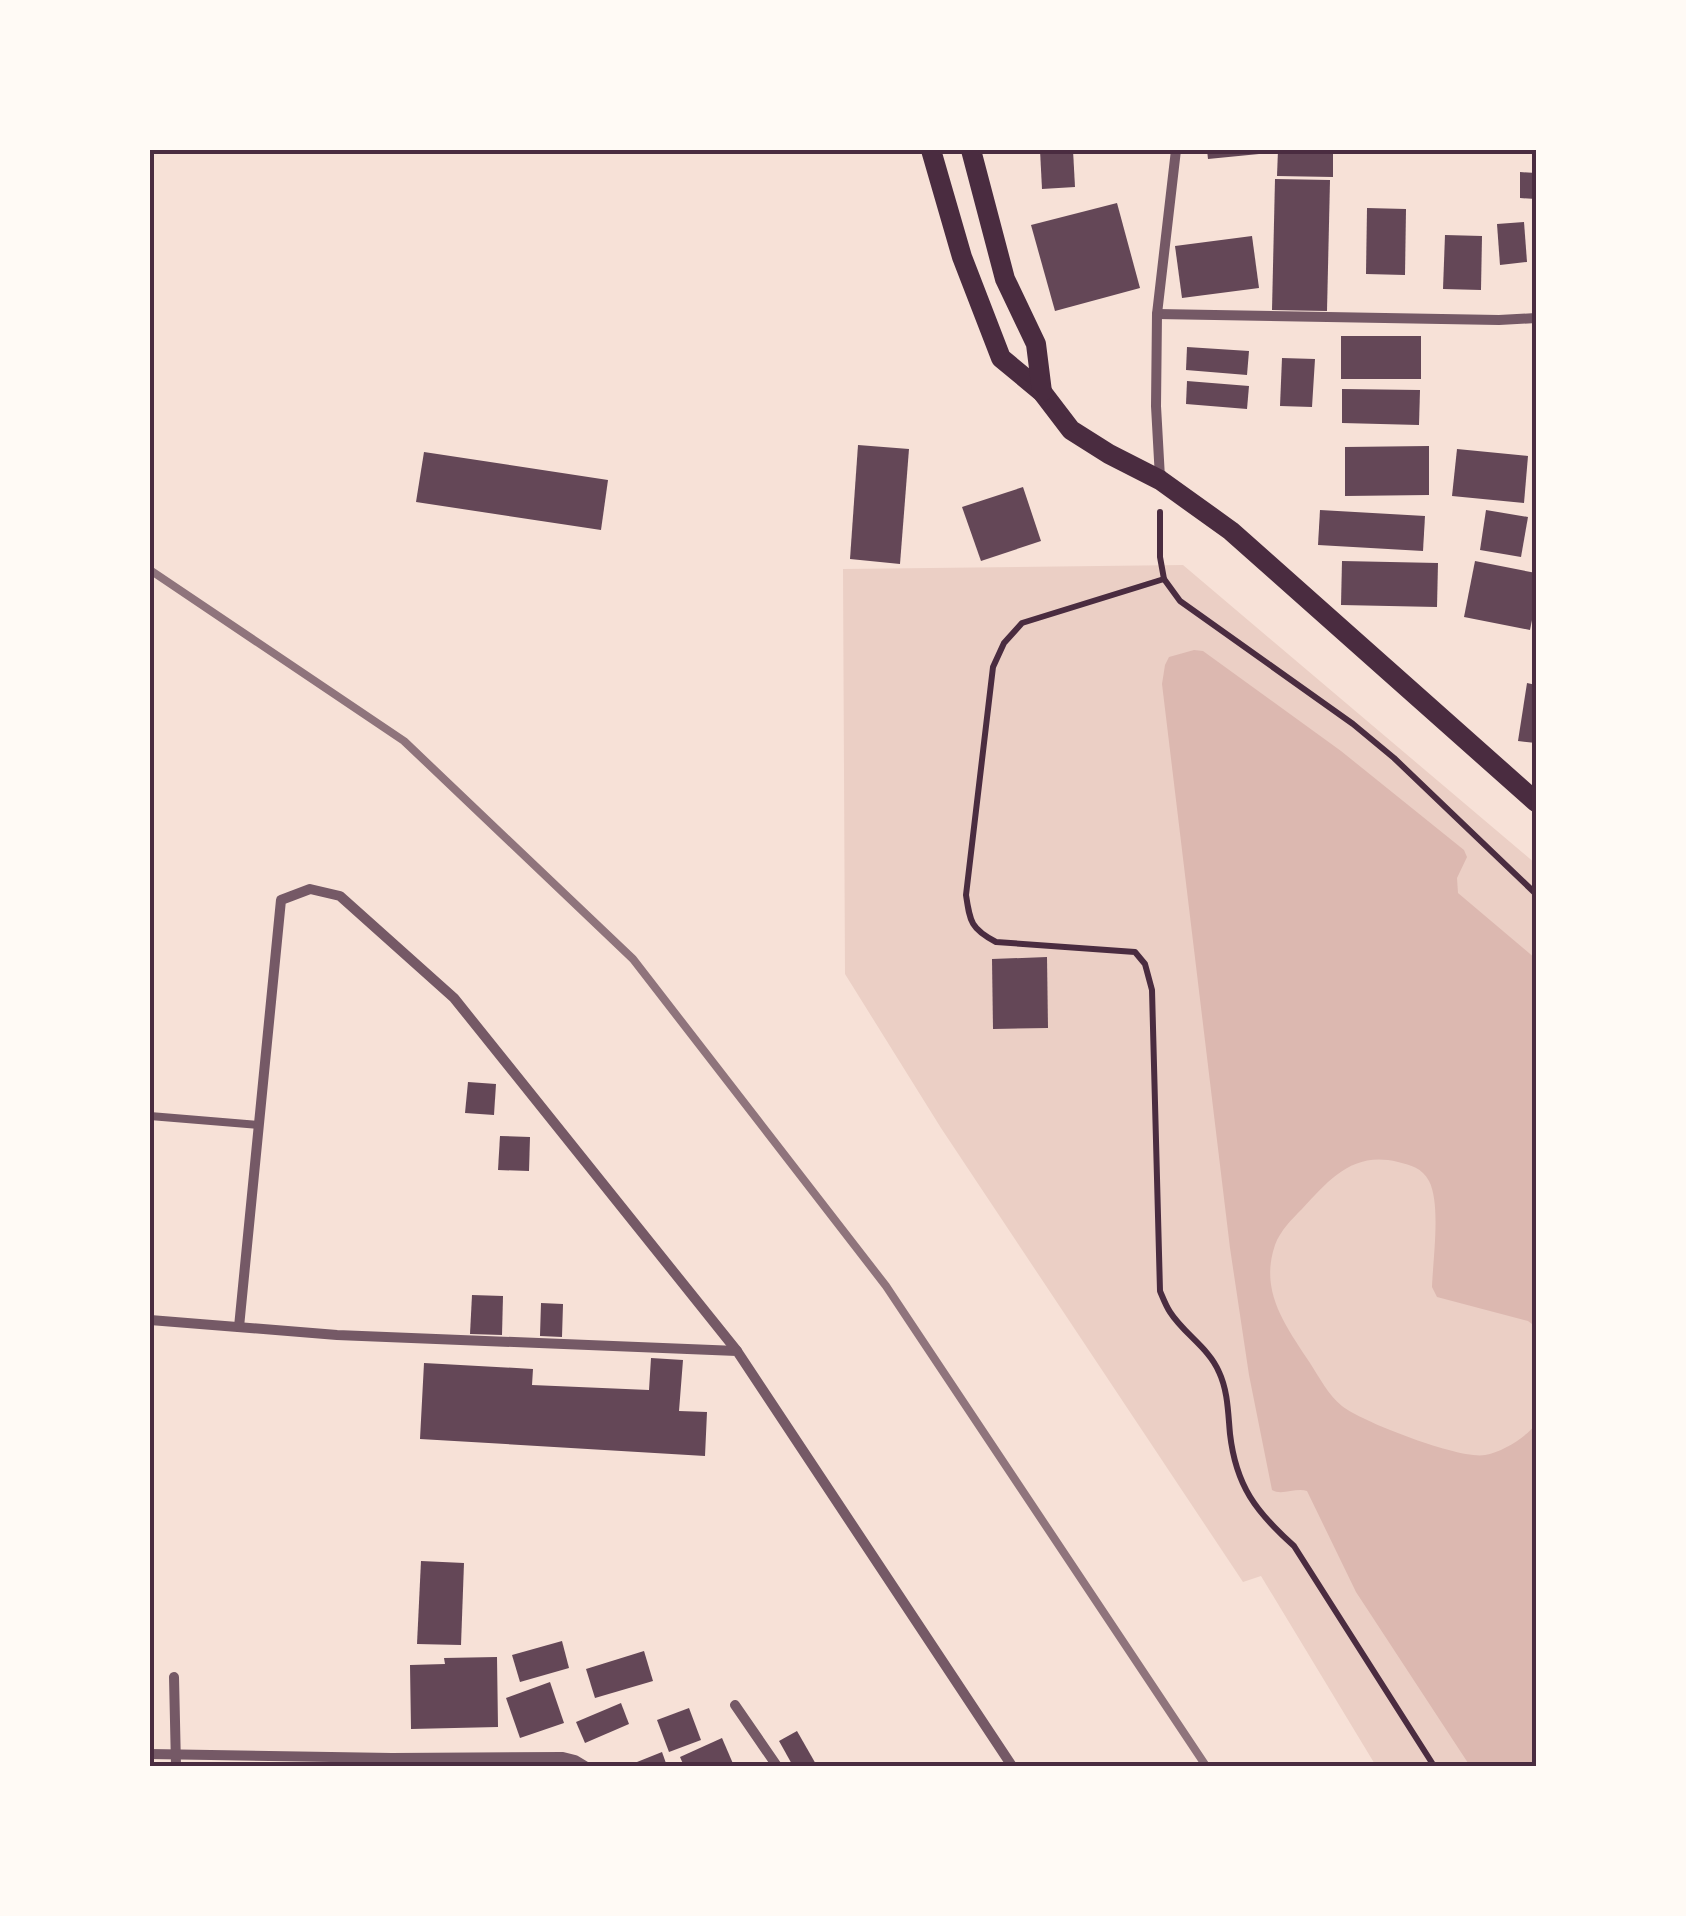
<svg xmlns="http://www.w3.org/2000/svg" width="1686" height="1916" viewBox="0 0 1686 1916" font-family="'Alegreya Sans',sans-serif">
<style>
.green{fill:#ebcfc5}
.water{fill:#dcb8b0}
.building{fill:#644757}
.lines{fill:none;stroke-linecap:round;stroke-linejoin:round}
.path{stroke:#4a2c40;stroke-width:6}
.service{stroke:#755966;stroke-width:8}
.minor{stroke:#755966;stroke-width:10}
.secondary{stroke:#4a2c40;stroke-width:20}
.rail{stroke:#8f747c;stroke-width:8}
.neatline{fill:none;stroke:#4a2c40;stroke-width:4}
</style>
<rect width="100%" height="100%" fill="#f7e1d7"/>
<polygon class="green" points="1183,565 1536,864 1536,1766 1376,1766 1261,1576 1243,1582 941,1128 845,974 843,569"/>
<path class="water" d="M 1194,650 L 1203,651 L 1341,751 L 1464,850 L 1467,857 L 1457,878 L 1458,893 L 1536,959 L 1536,1327 L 1528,1321 L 1437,1297 L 1432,1287 C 1433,1259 1441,1204 1429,1181 C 1422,1168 1411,1165 1398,1162 C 1353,1151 1330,1179 1302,1209 C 1292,1219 1280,1231 1275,1245 C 1259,1292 1286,1326 1310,1363 C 1319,1377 1329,1396 1342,1406 C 1362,1422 1461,1460 1485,1455 C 1502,1452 1525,1438 1536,1424 L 1536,1766 L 1470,1766 L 1356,1592 L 1307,1491 C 1296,1487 1282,1496 1272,1490 L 1249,1375 L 1230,1248 L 1162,684 L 1165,665 L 1169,657 Z"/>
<g class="building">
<polygon points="1040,150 1073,150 1075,187 1042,189"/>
<polygon points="1207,150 1259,150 1259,154 1208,159"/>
<polygon points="1278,150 1333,150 1333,177 1277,176"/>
<polygon points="1520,172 1536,173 1536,199 1520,198"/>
<polygon points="1275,179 1330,180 1327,311 1272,310"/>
<polygon points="1117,203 1140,288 1055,311 1031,225"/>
<polygon points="1367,208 1406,209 1405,275 1366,274"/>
<polygon points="1524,222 1527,262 1500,265 1497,224"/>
<polygon points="1445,235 1482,236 1481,290 1443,289"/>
<polygon points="1252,236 1259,288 1182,298 1175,246"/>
<rect x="1341" y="336" width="80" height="43"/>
<polygon points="1187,347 1249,351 1247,375 1186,370"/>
<polygon points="1282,358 1315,359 1312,407 1280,406"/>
<polygon points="1187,381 1249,386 1247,409 1186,404"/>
<polygon points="1342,389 1420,390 1419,425 1342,423"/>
<polygon points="858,445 909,449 900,564 850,559"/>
<polygon points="1429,446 1429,495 1345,496 1345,447"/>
<polygon points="1457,449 1528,456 1524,503 1452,496"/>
<polygon points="424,452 608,480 601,530 416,502"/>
<polygon points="1023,487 1041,541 981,561 962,507"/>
<polygon points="1320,510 1425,516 1423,551 1318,545"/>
<polygon points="1486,510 1528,517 1521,557 1480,550"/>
<polygon points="1342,561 1438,563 1437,607 1341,605"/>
<polygon points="1475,561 1536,573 1536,600 1530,630 1464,617"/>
<polygon points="1527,683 1536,685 1536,743 1518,741"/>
<polygon points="1047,957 1048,1028 993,1029 992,959"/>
<polygon points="468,1082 496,1084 494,1115 465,1113"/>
<polygon points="500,1136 530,1137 529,1171 498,1170"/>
<polygon points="472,1295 503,1296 502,1335 470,1334"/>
<polygon points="541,1303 563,1304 562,1337 540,1336"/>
<polygon points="651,1358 683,1360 679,1411 707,1412 705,1456 420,1439 424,1363 533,1369 532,1385 649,1390"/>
<polygon points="421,1561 464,1563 461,1645 417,1644"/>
<polygon points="562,1641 569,1668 520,1682 512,1655"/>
<polygon points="644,1651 653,1681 595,1698 586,1669"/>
<polygon points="497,1657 498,1727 411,1729 410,1665 445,1664 444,1658"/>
<polygon points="550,1682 564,1723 520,1738 506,1698"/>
<polygon points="621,1703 629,1724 585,1743 576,1722"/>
<polygon points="689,1708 701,1740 669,1752 657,1720"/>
<polygon points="797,1731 817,1766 793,1766 779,1741"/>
<polygon points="722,1738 734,1766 684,1766 680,1757"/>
<polygon points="662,1752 667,1766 627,1766"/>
</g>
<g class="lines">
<g class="path">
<polyline points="1160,512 1160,557 1164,579 1180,601 1353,724 1394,758 1536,894"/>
<path d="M 1164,579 L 1022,623 L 1004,643 L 993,667 L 966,895 C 970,922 971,929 996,942 L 1135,952 L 1145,964 L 1152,990 L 1160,1291 C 1163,1298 1166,1306 1170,1312 C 1184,1334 1209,1348 1219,1372 C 1228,1391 1228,1413 1230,1434 C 1236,1486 1256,1512 1294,1546 L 1434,1766"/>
</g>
<polyline class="service" points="150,1116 259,1125"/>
<g class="minor">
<polyline points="1157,314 1499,320 1536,318"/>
<polyline points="1160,478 1156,406 1157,314 1176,150"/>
<polyline points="150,1320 337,1335 737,1351 1012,1766"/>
<polyline points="239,1327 281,900 310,889 340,896 454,998 737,1351"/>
<polyline points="174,1677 176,1766"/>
<polyline points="735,1705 777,1766"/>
<polyline points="150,1754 392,1758 563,1757 575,1760 585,1766"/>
</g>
<g class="secondary">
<polyline points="931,150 962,257 1001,358 1042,392 1071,430 1109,454 1160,480 1231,531 1536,802"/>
<polyline points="971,150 1005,279 1036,344 1042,392"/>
</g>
<polyline class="rail" points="150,570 404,741 633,959 886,1286 1206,1766"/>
</g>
<rect width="1686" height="1916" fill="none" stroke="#fffaf5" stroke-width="305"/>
<rect x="152" y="152" width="1382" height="1612" class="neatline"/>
</svg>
